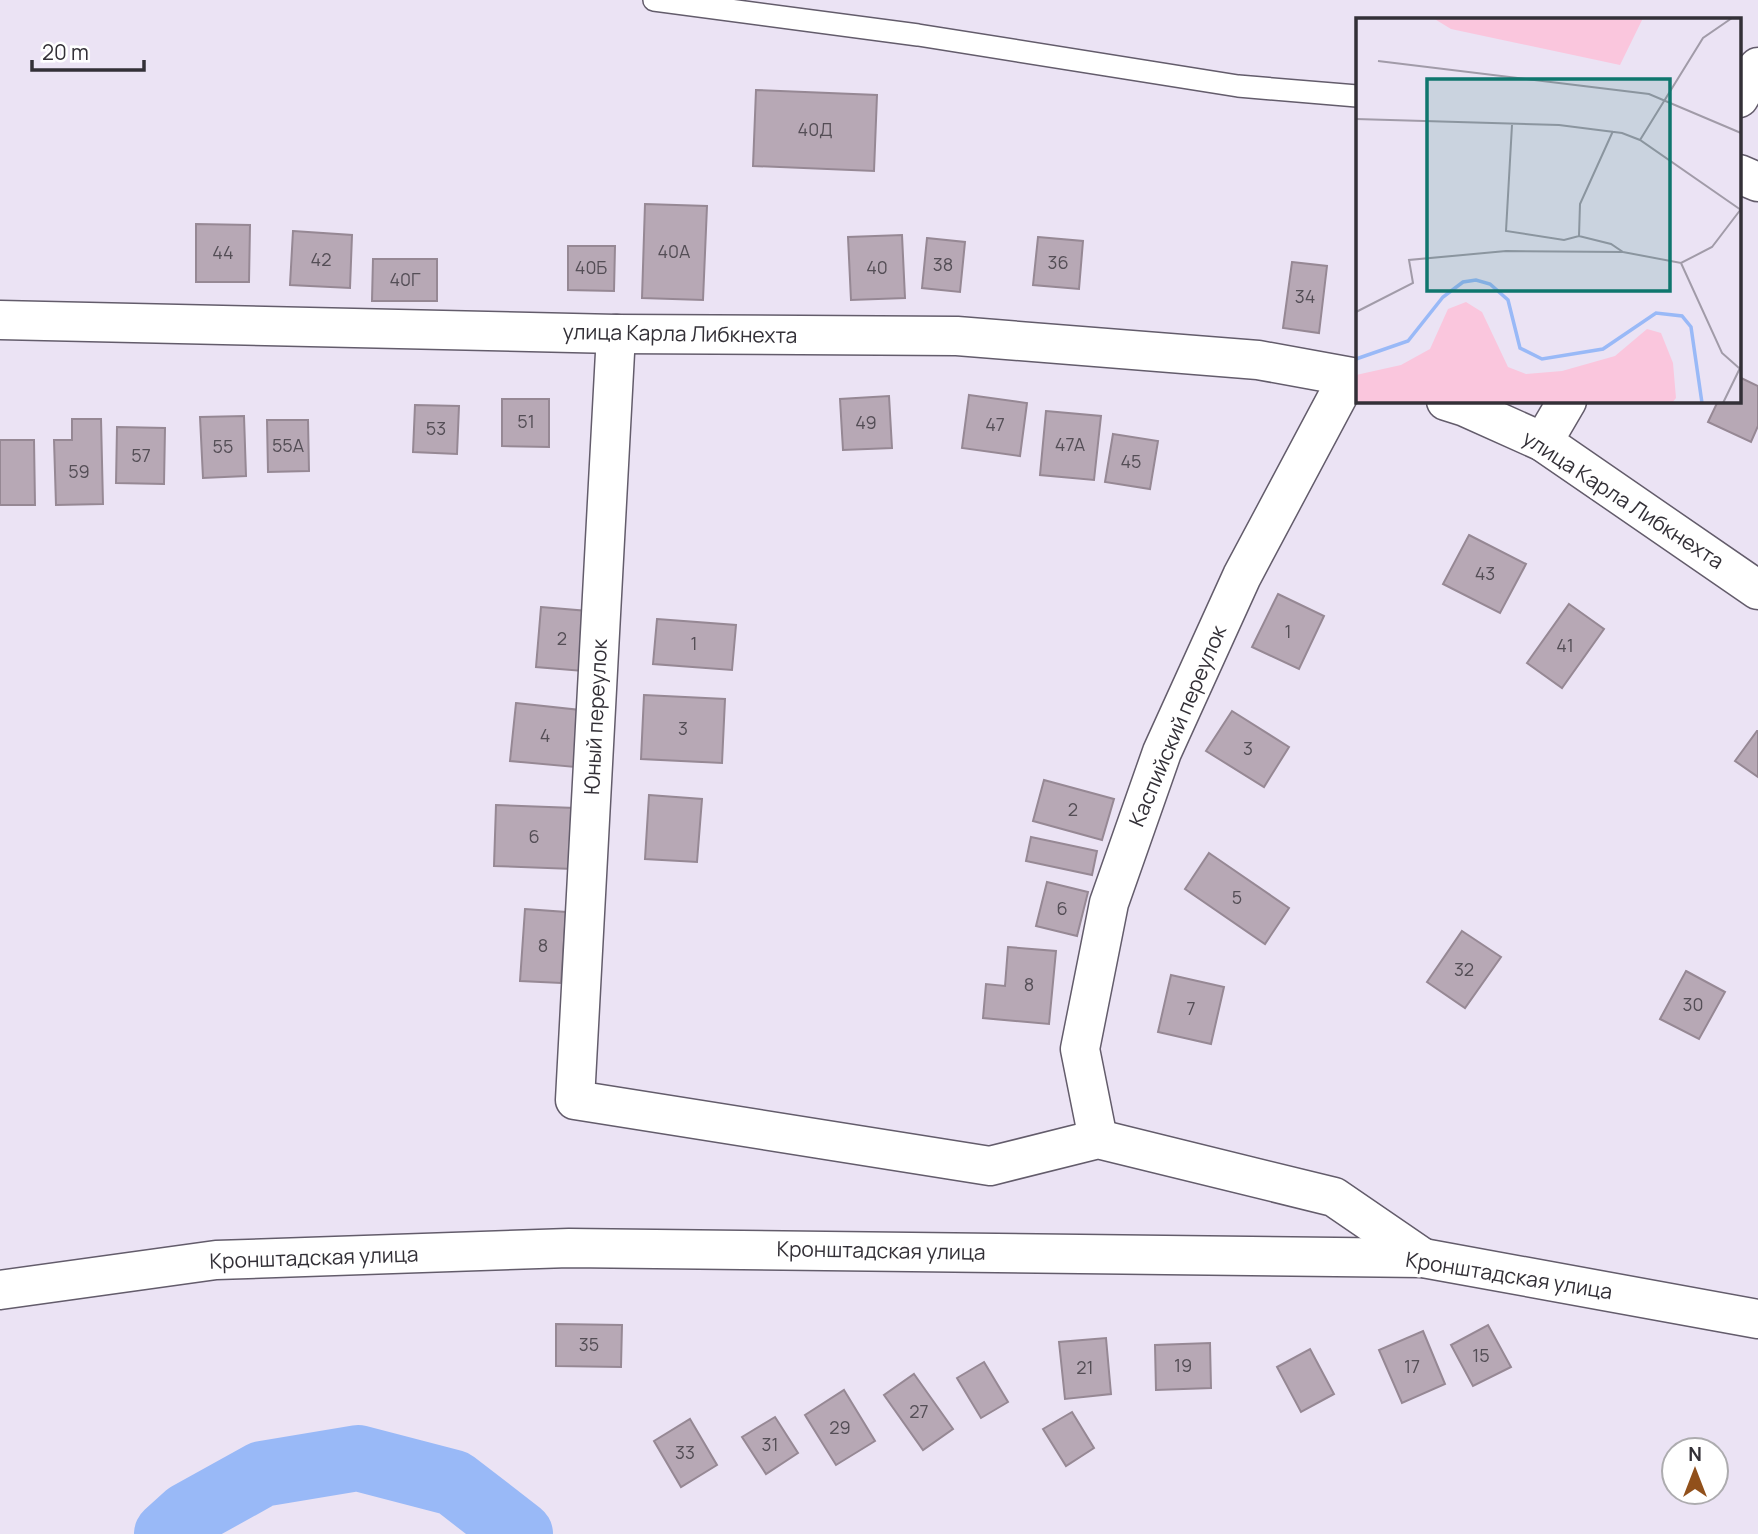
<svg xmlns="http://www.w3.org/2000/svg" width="1758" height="1534" viewBox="0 0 1758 1534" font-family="Manrope,sans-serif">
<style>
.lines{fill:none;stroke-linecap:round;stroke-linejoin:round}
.river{stroke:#99b9f7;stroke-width:66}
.building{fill:#b7a8b5;stroke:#968894;stroke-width:2}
.lane-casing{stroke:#635c6b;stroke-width:24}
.street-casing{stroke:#635c6b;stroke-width:41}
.lane{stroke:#fff;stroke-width:21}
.street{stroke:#fff;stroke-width:38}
.labels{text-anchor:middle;stroke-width:7;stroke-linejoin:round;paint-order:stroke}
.number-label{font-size:18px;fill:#544e56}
.street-label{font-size:21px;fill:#333037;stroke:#fff}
.inset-river{fill:none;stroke:#99b9f7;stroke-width:3.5}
.inset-road{fill:none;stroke:#a19ba8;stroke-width:2}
.view{fill:#0f766e;fill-opacity:0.15;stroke:#0f766e;stroke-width:3.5}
.inset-edge{fill:none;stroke:#333037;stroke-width:3.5}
</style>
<rect width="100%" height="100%" fill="#ebe3f4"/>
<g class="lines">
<polyline class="river" points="167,1534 188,1515 262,1474 358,1458 454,1483 520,1534"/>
</g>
<g class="building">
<polygon points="756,90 877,95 874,171 753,166"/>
<polygon points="645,204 707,206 703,300 642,298"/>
<polygon points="196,224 250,225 249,282 196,282"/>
<polygon points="293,231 352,235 350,288 290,285"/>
<polygon points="902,235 905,298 851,300 848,237"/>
<polygon points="1038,237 1083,241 1079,289 1033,285"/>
<polygon points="927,238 965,242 960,292 922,288"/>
<polygon points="568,246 615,246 614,291 568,290"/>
<polygon points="373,259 437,259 437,301 372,301"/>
<polygon points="1292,262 1327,266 1319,333 1283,328"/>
<polygon points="1739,377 1758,386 1758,426 1751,442 1708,422 1718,401 1739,401"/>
<polygon points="969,395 1027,403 1020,456 962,448"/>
<polygon points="889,396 892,448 843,450 840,399"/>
<polygon points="502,399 549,399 549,447 502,446"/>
<polygon points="415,405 459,406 457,454 413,452"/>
<polygon points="1046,411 1101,416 1094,480 1040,475"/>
<polygon points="244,416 246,476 203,478 200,417"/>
<polygon points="72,419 101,419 103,504 56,505 54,440 72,440"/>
<polygon points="267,420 308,420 309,471 268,472"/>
<polygon points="117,427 165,428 164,484 116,483"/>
<polygon points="1113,434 1158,441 1150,489 1105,482"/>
<polygon points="0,440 34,440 35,505 0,505"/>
<polygon points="1469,535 1526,564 1500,613 1443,584"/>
<polygon points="1278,594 1324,616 1299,669 1252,647"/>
<polygon points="1569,604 1604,629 1562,688 1527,663"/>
<polygon points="541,607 588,611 583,671 536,667"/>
<polygon points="657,619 736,625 732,670 653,664"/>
<polygon points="644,695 725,699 722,763 641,759"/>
<polygon points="516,703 580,710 575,767 510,761"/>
<polygon points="1232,711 1289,747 1264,787 1206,751"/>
<polygon points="1757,731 1758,731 1758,777 1735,761"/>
<polygon points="1044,780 1114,799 1102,840 1033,821"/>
<polygon points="649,795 702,799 697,862 645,859"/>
<polygon points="496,805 575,808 573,869 494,866"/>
<polygon points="1031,837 1097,851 1092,875 1026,861"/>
<polygon points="1209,853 1289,908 1265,944 1185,889"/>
<polygon points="1047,882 1088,892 1077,936 1036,926"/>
<polygon points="525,909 566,912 561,983 520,981"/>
<polygon points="1462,931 1501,957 1465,1008 1427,982"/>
<polygon points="1008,947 1056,951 1049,1024 983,1018 986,984 1005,986"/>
<polygon points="1686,971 1725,992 1699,1039 1660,1019"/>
<polygon points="1171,975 1224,987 1211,1044 1158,1032"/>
<polygon points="556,1324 622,1325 621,1367 556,1366"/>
<polygon points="1488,1325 1511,1367 1473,1386 1451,1345"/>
<polygon points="1423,1331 1445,1384 1402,1403 1379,1350"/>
<polygon points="1106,1338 1111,1394 1065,1399 1059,1342"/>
<polygon points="1210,1343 1211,1388 1156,1390 1155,1345"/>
<polygon points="1310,1349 1334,1394 1301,1412 1277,1367"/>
<polygon points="984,1362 1008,1402 981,1418 957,1378"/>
<polygon points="914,1374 953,1429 923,1450 884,1395"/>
<polygon points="844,1390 875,1441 836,1465 805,1415"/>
<polygon points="1072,1412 1094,1448 1066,1466 1043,1429"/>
<polygon points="775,1417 798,1453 766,1474 742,1437"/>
<polygon points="690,1419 717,1465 681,1487 654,1441"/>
</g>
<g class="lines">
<defs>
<polyline id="lane" points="654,0 918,35 1238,86 1357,96"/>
<g id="street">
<polyline points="1739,98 1758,67"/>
<polyline points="1739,174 1758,182"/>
<polyline points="0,320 616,334 957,336 1258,360 1357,378"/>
<polyline points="616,334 575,1100 990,1166 1098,1139 1334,1197 1423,1258"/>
<polyline points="1446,401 1465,407 1543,442 1758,590"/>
<polyline points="1543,442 1567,401"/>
<polyline points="1098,1139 1080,1049 1109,903 1162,752 1242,576 1348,377"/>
<polyline points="0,1290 216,1260 569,1248 1423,1258 1758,1319"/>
</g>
</defs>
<use href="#lane" class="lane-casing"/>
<use href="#street" class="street-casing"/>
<use href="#lane" class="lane"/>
<use href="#street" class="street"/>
</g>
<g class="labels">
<g class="number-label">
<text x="815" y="136">40Д</text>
<text x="674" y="258">40А</text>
<text x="223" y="259">44</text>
<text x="321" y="266">42</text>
<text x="1058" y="269">36</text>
<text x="943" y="271">38</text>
<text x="591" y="274">40Б</text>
<text x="877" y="274">40</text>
<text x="405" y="286">40Г</text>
<text x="1305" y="303">34</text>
<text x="526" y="428">51</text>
<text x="866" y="429">49</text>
<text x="995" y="431">47</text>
<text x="436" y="435">53</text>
<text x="1070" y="451">47А</text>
<text x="288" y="452">55А</text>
<text x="223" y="453">55</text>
<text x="141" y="462">57</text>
<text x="1131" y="468">45</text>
<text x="79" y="478">59</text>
<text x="1485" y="580">43</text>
<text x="1288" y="638">1</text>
<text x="562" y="645">2</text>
<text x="694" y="650">1</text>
<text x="1565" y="652">41</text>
<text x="683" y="735">3</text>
<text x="545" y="742">4</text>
<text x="1248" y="755">3</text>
<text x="1073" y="816">2</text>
<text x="534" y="843">6</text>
<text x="1237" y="904">5</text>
<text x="1062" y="915">6</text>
<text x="543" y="952">8</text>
<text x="1464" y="976">32</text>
<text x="1029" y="991">8</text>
<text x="1693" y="1011">30</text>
<text x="1191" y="1015">7</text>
<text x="589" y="1351">35</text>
<text x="1481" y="1362">15</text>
<text x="1183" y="1372">19</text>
<text x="1412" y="1373">17</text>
<text x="1085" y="1374">21</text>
<text x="919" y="1418">27</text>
<text x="840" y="1434">29</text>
<text x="770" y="1451">31</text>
<text x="685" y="1459">33</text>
</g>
<g class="street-label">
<text transform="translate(680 334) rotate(1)" y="7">улица Карла Либкнехта</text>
<text transform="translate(1623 500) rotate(33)" y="7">улица Карла Либкнехта</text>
<text transform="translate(596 717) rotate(-87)" y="7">Юный переулок</text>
<text transform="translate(1178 726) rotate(-67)" y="7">Каспийский переулок</text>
<text transform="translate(881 1251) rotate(1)" y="7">Кронштадская улица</text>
<text transform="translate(314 1258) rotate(-2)" y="7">Кронштадская улица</text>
<text transform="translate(1509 1276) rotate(9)" y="7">Кронштадская улица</text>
</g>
</g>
<g transform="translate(1356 18)">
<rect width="385" height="385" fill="#ebe3f4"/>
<path d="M 77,0 L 287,0 L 264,47 L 95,11 ZM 110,284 L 126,294 L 152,349 L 170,356 L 206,353 L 259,338 L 291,311 L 305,315 L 317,345 L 320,380 L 316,385 L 0,385 L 0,357 L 45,347 L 74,331 L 92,291 Z" fill="#fac6dd"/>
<path class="inset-river" d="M 0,341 L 52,323 L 87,279 L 107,264 L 120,262 L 134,266 L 152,282 L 164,330 L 186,341 L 247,331 L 300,295 L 326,298 L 335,309 L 346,385"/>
<path class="inset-road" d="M 22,43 L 293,76 L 385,115M 0,101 L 203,107 L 266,115 L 284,122 L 385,192M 156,107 L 150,213 L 208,222 L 223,218 L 255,226 L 267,234M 284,122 L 347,20 L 376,0M 223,218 L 224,186 L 257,113M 325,245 L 366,335 L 383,350M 0,294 L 57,265 L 53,242 L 150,233 L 267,234 L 325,245 L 356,229 L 385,191M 367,385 L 385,348"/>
<path class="view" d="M 71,61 L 314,61 L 314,273 L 71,273 Z"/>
<rect width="385" height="385" class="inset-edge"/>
</g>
<g transform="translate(1695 1471)"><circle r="33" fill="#ffffff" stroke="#adacaf" stroke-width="2"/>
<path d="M0-5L12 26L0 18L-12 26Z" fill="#91501b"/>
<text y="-10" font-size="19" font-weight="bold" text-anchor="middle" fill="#333037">N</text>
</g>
<path d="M32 60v10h112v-10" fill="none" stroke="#333037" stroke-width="3.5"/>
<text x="42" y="60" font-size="21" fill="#333037" stroke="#ffffff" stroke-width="5" paint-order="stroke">20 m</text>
</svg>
